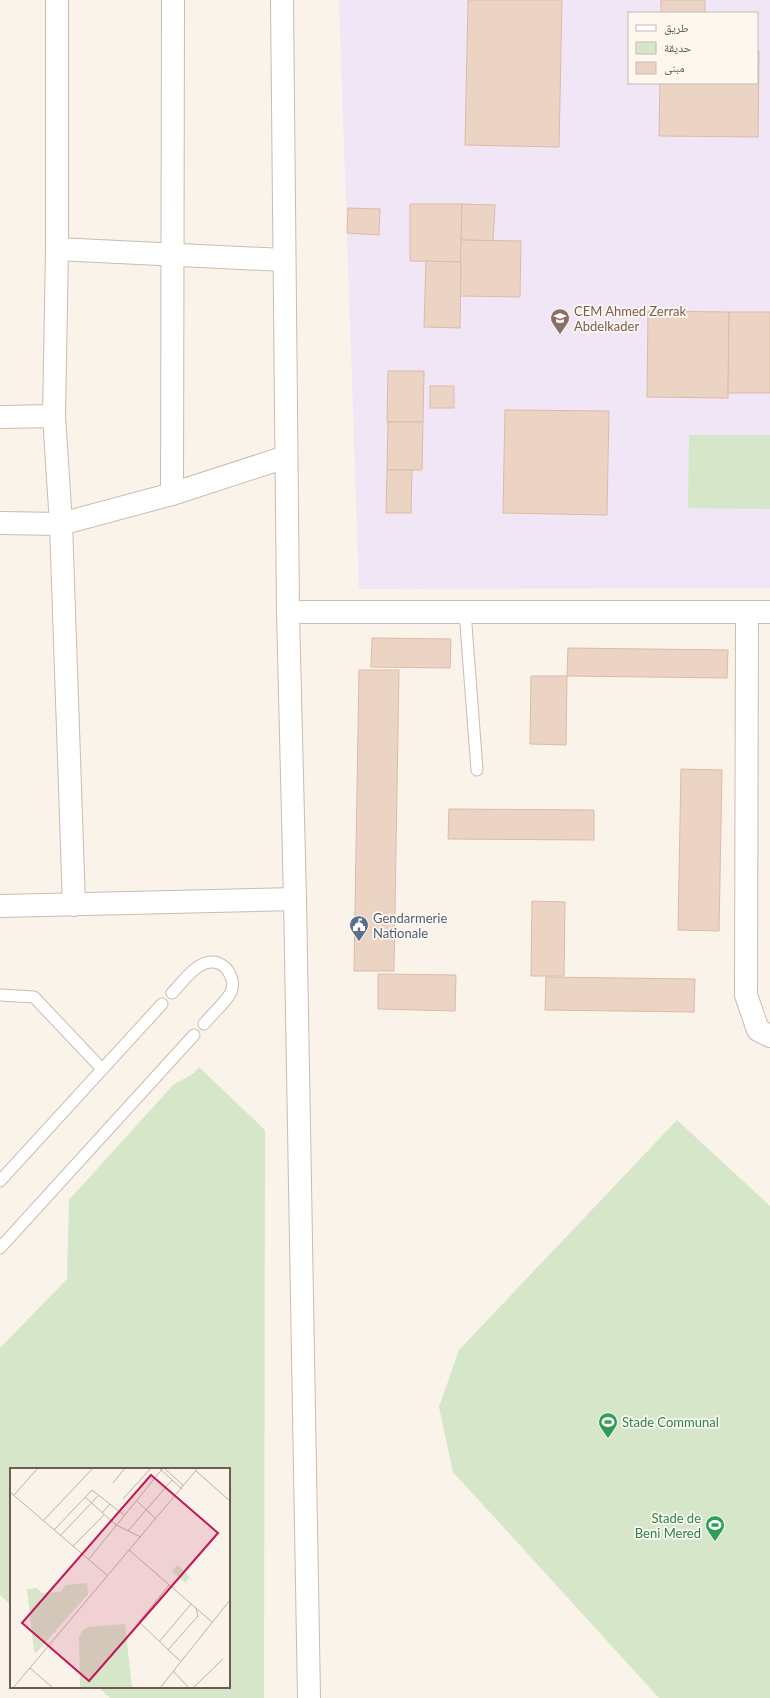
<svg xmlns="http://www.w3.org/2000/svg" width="770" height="1698" viewBox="0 0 770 1698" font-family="Lato,'Noto Naskh Arabic',sans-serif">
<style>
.education{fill:#f0e6f6;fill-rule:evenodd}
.green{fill:#d5e6c9}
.building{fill:#ecd4c4;stroke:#dcbba7}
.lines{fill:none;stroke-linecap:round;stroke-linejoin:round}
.service-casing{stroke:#cbbcb0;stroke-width:13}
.minor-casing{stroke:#cbbcb0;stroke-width:24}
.tertiary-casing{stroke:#cbbcb0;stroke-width:24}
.service{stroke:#fff;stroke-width:11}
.minor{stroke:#fff;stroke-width:22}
.tertiary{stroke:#fff;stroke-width:22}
.labels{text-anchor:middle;stroke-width:3.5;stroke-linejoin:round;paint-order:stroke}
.education-label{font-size:13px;fill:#785e54;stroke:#fdf7ef;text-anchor:start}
.service-label{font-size:13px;fill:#4e5e75;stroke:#fdf7ef;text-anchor:start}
.leisure-label{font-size:13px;fill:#27864d;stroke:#fdf7ef;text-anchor:start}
.inset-road{fill:none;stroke:#bfb1a7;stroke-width:1}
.view{fill:#c2185b;fill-opacity:0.15;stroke:#c2185b;stroke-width:2}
.inset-edge{fill:none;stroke:#715b50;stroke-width:2}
</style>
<rect width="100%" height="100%" fill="#faf3e9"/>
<path class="education" d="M 339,0 L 770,0 L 770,588 L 359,589 ZM 629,13 L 757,13 L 757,83 L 629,83 Z"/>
<g class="green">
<polygon points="689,435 770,435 770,509 688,508"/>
<polygon points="199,1067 265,1130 264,1698 110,1698 98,1687 229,1687 229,1469 11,1469 11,1605 0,1595 0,1348 67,1279 69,1200 173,1085 194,1073"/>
<polygon points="677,1120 770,1206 770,1698 659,1698 453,1472 439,1407 459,1350"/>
</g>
<g class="building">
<polygon points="468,0 562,0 559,147 465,145"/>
<rect x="661" y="0" width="44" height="13"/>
<polygon points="757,51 759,51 758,137 659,136 660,83 757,83"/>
<polygon points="410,204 462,204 461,262 410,261"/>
<polygon points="462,204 495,205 493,241 461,240"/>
<polygon points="348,208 380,209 379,235 347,233"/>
<polygon points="461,240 521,241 520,297 460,296"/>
<polygon points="426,261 461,262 460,328 424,327"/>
<polygon points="648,311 729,312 728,398 647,397"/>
<polygon points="729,312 770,312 770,393 728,393"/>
<polygon points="388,371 424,371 423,422 387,422"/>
<rect x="430" y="386" width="24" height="22"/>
<polygon points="505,410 609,411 607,515 503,513"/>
<polygon points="388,422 423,422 422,470 387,470"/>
<polygon points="387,470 412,470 411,513 386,513"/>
<polygon points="372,638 451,639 450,668 371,667"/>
<polygon points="568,648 728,650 727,678 567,676"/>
<polygon points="359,670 399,670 394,971 354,971"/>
<polygon points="531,676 567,676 566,745 530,744"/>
<polygon points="681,769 722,770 719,931 678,930"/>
<polygon points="449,809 594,810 594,840 448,839"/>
<polygon points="532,901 565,902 564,976 531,976"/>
<polygon points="378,974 456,975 455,1011 378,1009"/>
<polygon points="546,977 695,979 694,1012 545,1010"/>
</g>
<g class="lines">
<defs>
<g id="service">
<polyline points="465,612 477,770"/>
<path d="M 172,993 C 184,981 199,957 218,963 C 223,965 227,968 229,973 C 233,979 234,987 230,994 C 224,1004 211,1015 204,1024"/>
<polyline points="0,995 34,997 102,1069"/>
<polyline points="0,1181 162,1004"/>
<polyline points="0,1248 194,1035"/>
</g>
<g id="minor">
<polyline points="57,0 57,249 54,416 61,524 74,905"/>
<polyline points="57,249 284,260"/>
<polyline points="0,417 54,416"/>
<polyline points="172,494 173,0"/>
<polyline points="0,523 61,524 172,494 286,457"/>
<polyline points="288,612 770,612"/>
<polyline points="747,612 746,995 758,1030 770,1036"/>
<polyline points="0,906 295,899"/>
</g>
<polyline id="tertiary" points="282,0 288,612 295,899 309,1698"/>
</defs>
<use href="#service" class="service-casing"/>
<use href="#minor" class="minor-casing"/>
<use href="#tertiary" class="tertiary-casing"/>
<use href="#service" class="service"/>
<use href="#minor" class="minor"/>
<use href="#tertiary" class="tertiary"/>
</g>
<defs>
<symbol id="school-pin" viewBox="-11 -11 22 30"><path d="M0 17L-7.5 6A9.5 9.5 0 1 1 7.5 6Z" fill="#8d6e63" stroke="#fdf7ef"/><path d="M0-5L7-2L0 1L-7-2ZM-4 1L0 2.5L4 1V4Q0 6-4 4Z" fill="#fff"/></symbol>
<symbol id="civic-pin" viewBox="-11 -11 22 30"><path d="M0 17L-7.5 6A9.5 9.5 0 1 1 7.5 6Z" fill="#5c6f8a" stroke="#fdf7ef"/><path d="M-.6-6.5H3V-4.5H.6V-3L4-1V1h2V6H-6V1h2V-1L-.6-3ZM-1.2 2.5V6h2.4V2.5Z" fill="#fff"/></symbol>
<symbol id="stadium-pin" viewBox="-11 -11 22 30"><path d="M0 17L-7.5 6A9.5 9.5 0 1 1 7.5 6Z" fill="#2e9e5b" stroke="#fdf7ef"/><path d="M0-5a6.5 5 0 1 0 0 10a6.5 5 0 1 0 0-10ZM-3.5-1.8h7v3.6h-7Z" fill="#fff"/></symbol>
</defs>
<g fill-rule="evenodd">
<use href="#school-pin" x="549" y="307" width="22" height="30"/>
<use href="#civic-pin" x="348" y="914" width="22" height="30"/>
<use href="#stadium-pin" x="597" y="1411" width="22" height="30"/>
<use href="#stadium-pin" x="704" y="1514" width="22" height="30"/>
</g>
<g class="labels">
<g class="education-label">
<text x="574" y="316">CEM Ahmed Zerrak<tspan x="574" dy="15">Abdelkader</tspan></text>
</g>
<g class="service-label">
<text x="373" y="923">Gendarmerie<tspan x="373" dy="15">Nationale</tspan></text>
</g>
<g class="leisure-label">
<text x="622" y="1427">Stade Communal</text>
<text x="701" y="1523" text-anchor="end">Stade de<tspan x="701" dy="15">Beni Mered</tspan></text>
</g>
</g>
<g transform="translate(10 1468)">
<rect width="220" height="220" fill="#faf3e9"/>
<path d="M 168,97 L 180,109 L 175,115 L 162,103 ZM 77,115 L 78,126 L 26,185 L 24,183 L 17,121 L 27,120 L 32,125 L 50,124 L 56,117 ZM 115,156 L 122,220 L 70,220 L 69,170 L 72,163 L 78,159 Z" fill="#d5e6c9"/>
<path class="inset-road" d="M 149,0 L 172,21M 154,0 L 174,18M 186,3 L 220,33M 103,15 L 115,0M 0,24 L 98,108M 4,27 L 28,0M 75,29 L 106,57 L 131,69M 113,31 L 141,0M 127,33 L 146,51M 92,45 L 100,36M 33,53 L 83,0M 44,62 L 82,22 L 114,47M 118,63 L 162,12M 50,68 L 89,27M 63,78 L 94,47M 119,82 L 202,154M 79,91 L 153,0M 159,117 L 129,154 L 170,193M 149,174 L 181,136M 158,182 L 188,148 L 186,140M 20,200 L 43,220M 163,203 L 179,220M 3,220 L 188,0M 150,220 L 220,132M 183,220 L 213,191"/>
<path class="view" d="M 141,7 L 208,65 L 79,213 L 12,155 Z"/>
<rect width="220" height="220" class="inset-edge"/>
</g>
<rect x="628" y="12" width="130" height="72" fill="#fdf7ef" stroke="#c5b9af"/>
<rect x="636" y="25" width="20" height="6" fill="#ffffff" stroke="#c5b9af"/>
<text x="664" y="32" font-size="12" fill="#715b50">طريق</text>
<rect x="636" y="42" width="20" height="12" fill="#d5e6c9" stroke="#c5b9af"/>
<text x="664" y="52" font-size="12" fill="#715b50">حديقة</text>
<rect x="636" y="62" width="20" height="12" fill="#ecd4c4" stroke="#c5b9af"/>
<text x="664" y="72" font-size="12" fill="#715b50">مبنى</text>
</svg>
